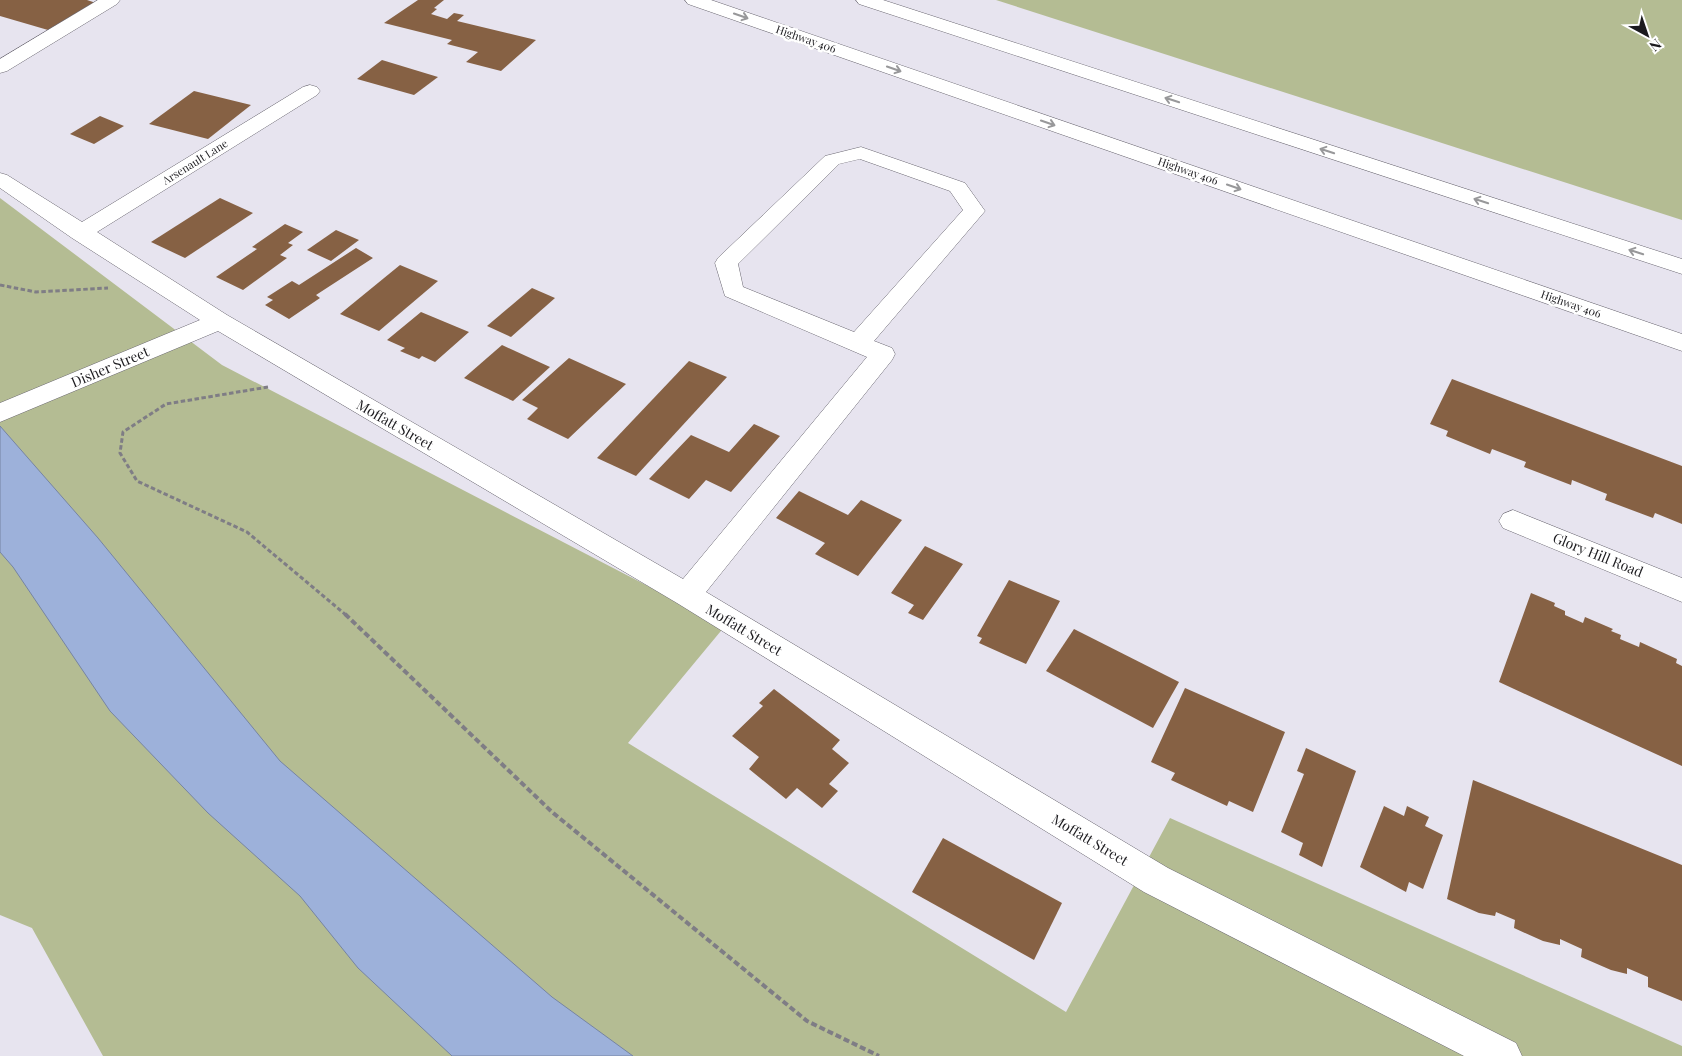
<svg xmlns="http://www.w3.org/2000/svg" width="1682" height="1056" viewBox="0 0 1682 1056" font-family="'Playfair Display',serif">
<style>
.green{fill:#b4bc93}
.water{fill:#9db1da;stroke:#7684a2}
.building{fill:#866144}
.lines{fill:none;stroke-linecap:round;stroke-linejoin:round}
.minor-casing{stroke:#6a6771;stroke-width:1}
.highway-casing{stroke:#6a6771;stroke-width:1}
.path-far1{stroke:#7f7d85;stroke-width:3;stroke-dasharray:4.5 2.5;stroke-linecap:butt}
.path{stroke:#7f7d85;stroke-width:4;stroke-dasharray:6 3;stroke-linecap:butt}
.minor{fill:#fff;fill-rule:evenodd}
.highway{fill:#fff;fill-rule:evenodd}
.oneway{stroke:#98989a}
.labels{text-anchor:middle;stroke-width:5;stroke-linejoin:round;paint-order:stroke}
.far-street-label{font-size:11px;fill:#1b1a1e;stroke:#fff}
.street-label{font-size:14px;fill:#1b1a1e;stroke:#fff}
</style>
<rect width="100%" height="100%" fill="#e7e4ef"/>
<g class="green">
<polygon points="997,0 1682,0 1682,220 996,0"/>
<polygon points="0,198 222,365 725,626 628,743 1066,1012 1170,818 1682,1046 1682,1056 103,1056 32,928 0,915"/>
</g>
<polygon class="water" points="0,426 98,538 280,761 552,997 633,1056 452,1056 358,968 300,896 208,813 110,711 13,567 0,552"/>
<g class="building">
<polygon points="0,0 87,0 96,3 48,30 0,16"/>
<polygon points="418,0 444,0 434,8 437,9 431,14 447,19 454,13 464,15 457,21 536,40 501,71 466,62 478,52 447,44 452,40 384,23"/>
<polygon points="382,60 438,77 414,95 357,79"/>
<polygon points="194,91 251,105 208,139 149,124"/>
<polygon points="100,116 124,126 94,144 70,134"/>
<polygon points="220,198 253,213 185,258 151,242"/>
<polygon points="285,224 303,232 288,243 293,245 280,255 287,258 243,290 216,277 257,249 252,247"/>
<polygon points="336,230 359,240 331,261 307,250"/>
<polygon points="356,248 373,258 316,295 320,298 289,319 265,305 273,300 267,297 292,281 299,285"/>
<polygon points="400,265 438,281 379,331 340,314"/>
<polygon points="532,288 555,298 511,337 487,326"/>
<polygon points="421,312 469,332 435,362 422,356 419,359 400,351 405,348 387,340"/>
<polygon points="502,345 550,367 513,401 464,378"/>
<polygon points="569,358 626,384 568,439 527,419 538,408 522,400"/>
<polygon points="689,361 727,377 636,476 597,458"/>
<polygon points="1452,379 1682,466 1682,524 1655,513 1653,518 1605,500 1607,494 1572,480 1571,485 1524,467 1526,462 1492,449 1490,454 1446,436 1448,431 1430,424"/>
<polygon points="754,424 780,436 731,492 706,480 689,499 649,479 691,435 729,452"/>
<polygon points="799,491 848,515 861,500 902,520 858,576 815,554 825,543 776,518"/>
<polygon points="925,546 963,564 923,620 908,613 914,605 891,593"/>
<polygon points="1009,580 1060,601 1026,664 979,643 982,638 977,636"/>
<polygon points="1531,593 1555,603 1554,606 1565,611 1565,615 1583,623 1585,617 1613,629 1611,631 1621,635 1620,639 1639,647 1640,642 1677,659 1676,663 1682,666 1682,766 1499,682"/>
<polygon points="1074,629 1179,682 1153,728 1046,671"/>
<polygon points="1185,688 1285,732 1253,812 1229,801 1227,806 1171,780 1175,773 1151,762"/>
<polygon points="774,689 840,740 832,749 849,763 829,784 838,791 822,808 797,788 786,799 749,769 759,757 732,736 763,706 759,703"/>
<polygon points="1306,748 1356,771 1322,867 1299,855 1303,843 1281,832 1304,774 1297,771"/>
<polygon points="1473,780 1682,865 1682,1001 1648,987 1648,977 1627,968 1627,974 1611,970 1581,957 1582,949 1560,939 1560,945 1543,941 1514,928 1515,920 1496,912 1495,916 1479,913 1447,899"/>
<polygon points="1384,806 1404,816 1407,806 1429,817 1425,826 1443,835 1423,889 1409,882 1406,892 1360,867"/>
<polygon points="943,838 1062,903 1034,960 912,892"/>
</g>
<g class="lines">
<defs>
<g id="minor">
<polygon points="98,0 120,0 117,4 7,71 0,73 0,59"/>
<path d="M 310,85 L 317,87 L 320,91 L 317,95 L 97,232 L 227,315 L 683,579 L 867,357 L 725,296 L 715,263 L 718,258 L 825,156 L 861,147 L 965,183 L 985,211 L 874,341 L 892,348 L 895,354 L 892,360 L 706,592 L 1168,868 L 1516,1043 L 1522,1056 L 1464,1056 L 1144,892 L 677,603 L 218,331 L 0,422 L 0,403 L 200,320 L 72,238 L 0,188 L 0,173 L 7,175 L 82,222 L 303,87 ZM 860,159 L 950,191 L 963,210 L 854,332 L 743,287 L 738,264 L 839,164 Z"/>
<polygon points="1513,510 1682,578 1682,602 1503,528 1499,521 1503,514"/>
</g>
<g id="highway">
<polygon points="685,0 711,0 1682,334 1682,351 688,4"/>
<polygon points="856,0 883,0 1682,259 1682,274 859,4"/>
</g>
</defs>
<use href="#minor" class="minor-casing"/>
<use href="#highway" class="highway-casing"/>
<g class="path-far1">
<polyline points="0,285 36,292 108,288"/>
<polyline points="268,387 166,404 123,432 120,453 137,481 247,532 346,615"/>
</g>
<polyline class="path" points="345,614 552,812 807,1021 879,1056"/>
<use href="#minor" class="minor"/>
<use href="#highway" class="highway"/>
</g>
<defs><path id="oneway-shaft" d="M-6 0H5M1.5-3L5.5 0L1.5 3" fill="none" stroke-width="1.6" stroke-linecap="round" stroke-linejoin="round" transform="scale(1.25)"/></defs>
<g class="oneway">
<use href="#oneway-shaft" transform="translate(741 16) rotate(19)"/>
<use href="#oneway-shaft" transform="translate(894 69) rotate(19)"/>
<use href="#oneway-shaft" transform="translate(1172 100) rotate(-162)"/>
<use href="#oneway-shaft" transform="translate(1048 123) rotate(19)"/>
<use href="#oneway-shaft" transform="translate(1327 151) rotate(-162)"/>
<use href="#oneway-shaft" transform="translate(1234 187) rotate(19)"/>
<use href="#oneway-shaft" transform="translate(1481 201) rotate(-162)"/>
<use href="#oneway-shaft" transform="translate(1636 252) rotate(-162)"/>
</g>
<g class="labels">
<g class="far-street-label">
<text transform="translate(806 39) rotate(19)" y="4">Highway 406</text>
<text transform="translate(195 162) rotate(-32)" y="4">Arsenault Lane</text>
<text transform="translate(1188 171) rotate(19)" y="4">Highway 406</text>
<text transform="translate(1571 304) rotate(19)" y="4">Highway 406</text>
</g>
<g class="street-label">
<text transform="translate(110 367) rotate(-23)" y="5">Disher Street</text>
<text transform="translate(395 425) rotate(30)" y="5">Moffatt Street</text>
<text transform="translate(1598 555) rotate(22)" y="5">Glory Hill Road</text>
<text transform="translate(744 630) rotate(31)" y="5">Moffatt Street</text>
<text transform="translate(1090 840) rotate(31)" y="5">Moffatt Street</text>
</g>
</g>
<g transform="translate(1647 35) rotate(140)" stroke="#ffffff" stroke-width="4" paint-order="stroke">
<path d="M0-4L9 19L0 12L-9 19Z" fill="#1b1a1e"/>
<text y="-8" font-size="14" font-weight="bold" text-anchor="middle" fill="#1b1a1e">N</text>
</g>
</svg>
